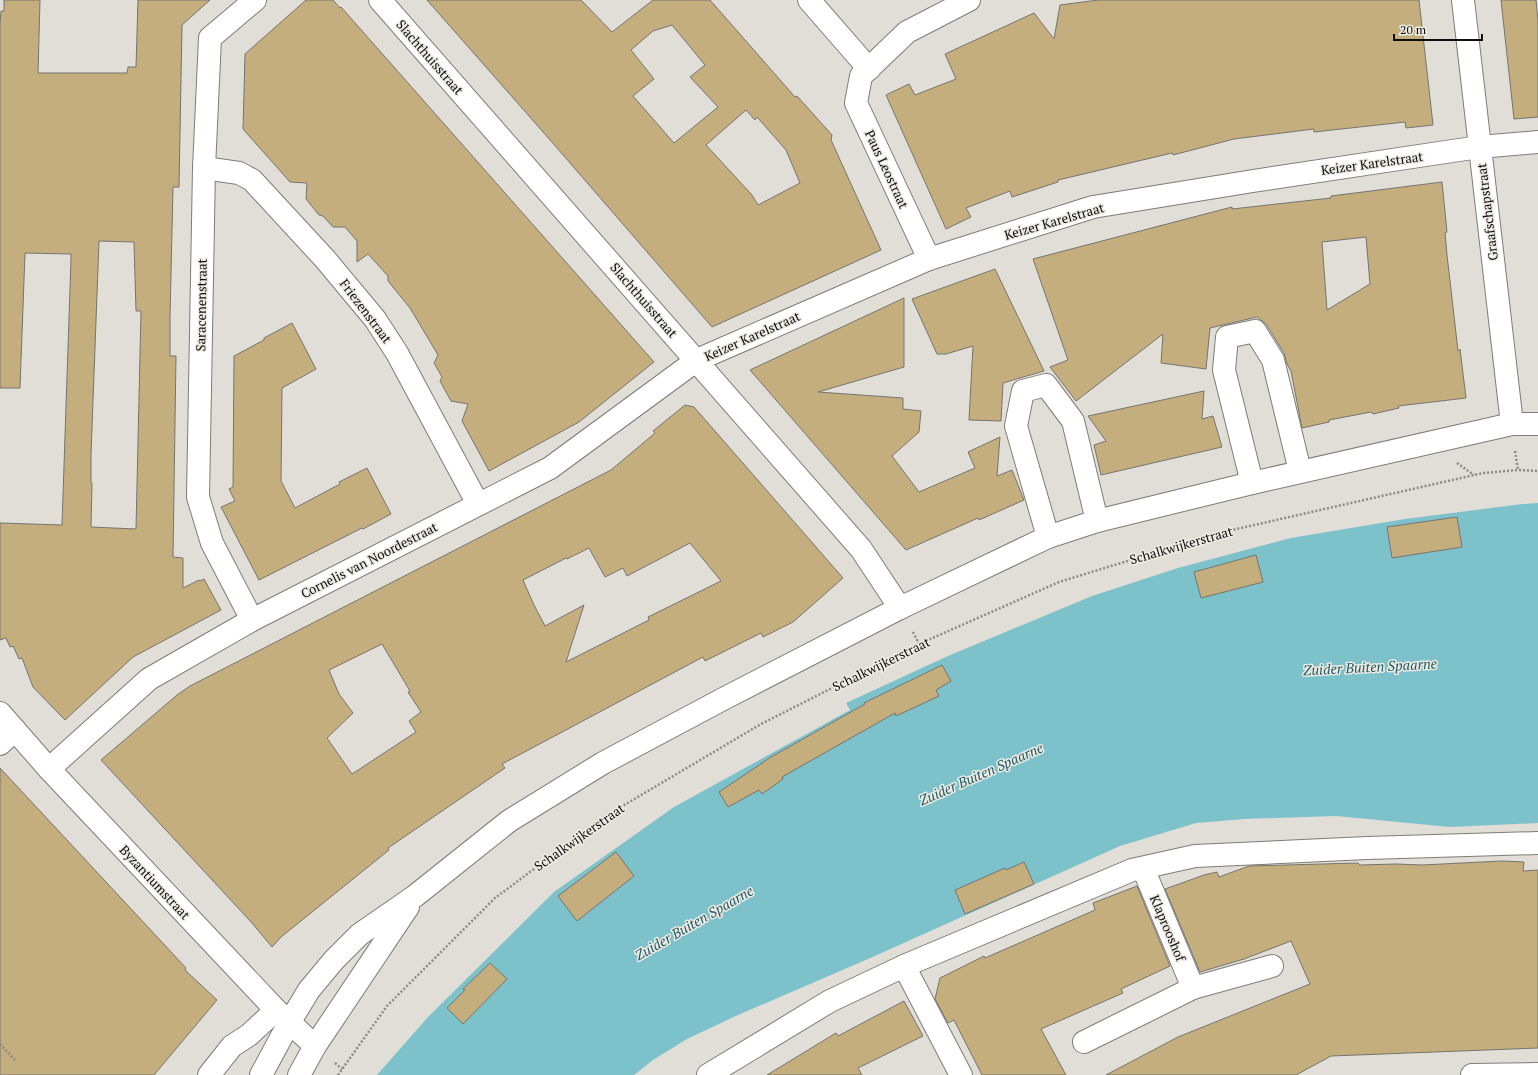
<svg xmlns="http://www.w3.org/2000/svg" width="1538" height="1075" viewBox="0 0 1538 1075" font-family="'PT Serif',serif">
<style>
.water{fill:#7dc1cb}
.building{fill:#c4ae7d;stroke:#76746f;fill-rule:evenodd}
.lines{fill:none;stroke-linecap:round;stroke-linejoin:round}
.minor-casing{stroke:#7e7c77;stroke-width:24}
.tertiary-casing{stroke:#7e7c77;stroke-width:24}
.secondary-casing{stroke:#7e7c77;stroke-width:24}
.path{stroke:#8c8a86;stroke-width:2.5;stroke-dasharray:2 2;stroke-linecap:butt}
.minor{stroke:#fff;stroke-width:22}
.tertiary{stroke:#fff;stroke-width:22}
.secondary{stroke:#fff;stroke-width:22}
.labels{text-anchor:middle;stroke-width:3;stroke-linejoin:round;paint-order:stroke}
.street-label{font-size:13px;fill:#0e0d0b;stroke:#eeebe5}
.water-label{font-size:14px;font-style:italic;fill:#205961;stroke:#eeebe5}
</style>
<rect width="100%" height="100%" fill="#e1ded8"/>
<polygon class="water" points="1538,503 1538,823 1450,827 1336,816 1244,819 1196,823 1120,846 868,959 738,1015 687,1039 653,1060 634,1075 377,1075 428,1017 554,892 674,807 850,710 846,703 948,656 1092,596 1178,568 1291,538 1405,519 1522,504"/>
<g class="building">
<path d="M 4,0 L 40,0 L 38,73 L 127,73 L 128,67 L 136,67 L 138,0 L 210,0 L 182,25 L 179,187 L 173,187 L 170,317 L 170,356 L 176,356 L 173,557 L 183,558 L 183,588 L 199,580 L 200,581 L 204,579 L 221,610 L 133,657 L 65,720 L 33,687 L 22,658 L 19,659 L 13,646 L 10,647 L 6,638 L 0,640 L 0,523 L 62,525 L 71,259 L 71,254 L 25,253 L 20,388 L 0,388 L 0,24 L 1,11 L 4,11 ZM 99,241 L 134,242 L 136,311 L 141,311 L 136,529 L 91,527 L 92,483 L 91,483 L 91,454 Z"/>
<polygon points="306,0 333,0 340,8 341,7 654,362 579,422 489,471 462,421 468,404 451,401 440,381 442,377 434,363 438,355 410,308 388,281 388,276 368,254 357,262 357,241 345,227 333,227 323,216 319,215 306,199 307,183 290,182 243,129 245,54"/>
<path d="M 427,0 L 581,0 L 612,32 L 653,0 L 710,0 L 795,97 L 797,96 L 832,135 L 831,140 L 881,250 L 712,327 L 551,141 ZM 672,25 L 705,65 L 690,77 L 718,107 L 674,143 L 633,96 L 654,79 L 631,50 L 653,31 ZM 746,110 L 755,120 L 757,117 L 786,150 L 800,183 L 758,205 L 752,195 L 706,145 Z"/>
<polygon points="1098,0 1419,0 1433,125 1406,128 1405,122 1314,132 1314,129 1234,139 1173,155 1172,153 1058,180 1058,182 1012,197 1010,191 966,208 971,217 946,229 886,95 909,84 915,95 956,79 945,54 1034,13 1054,39 1060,5"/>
<polygon points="1501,0 1536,0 1538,21 1538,117 1514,119"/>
<path d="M 1442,182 L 1447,232 L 1445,233 L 1447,255 L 1458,351 L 1460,349 L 1466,398 L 1398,406 L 1399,408 L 1373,414 L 1371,412 L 1329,420 L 1329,422 L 1302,428 L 1291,371 L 1287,364 L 1284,353 L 1266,324 L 1257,317 L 1210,328 L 1206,369 L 1161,363 L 1163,334 L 1076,401 L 1050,367 L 1068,360 L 1033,259 L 1232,207 L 1232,209 L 1331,198 L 1331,196 ZM 1366,237 L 1370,284 L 1327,310 L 1322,242 Z"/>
<polygon points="995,269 1044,371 1003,383 1001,421 969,420 973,346 946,354 937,354 912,299"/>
<polygon points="904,298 904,367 818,392 903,398 903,409 921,411 919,432 892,456 919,492 975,468 968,452 1000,437 997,476 1012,470 1024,500 979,520 978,518 906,550 750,370"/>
<polygon points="292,323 316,369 282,388 281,481 295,508 340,484 339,482 367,468 391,514 363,529 362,528 259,580 221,507 235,501 229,489 233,487 234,356 264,340 264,338"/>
<polygon points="1204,391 1202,419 1213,416 1222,447 1101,475 1094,445 1106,441 1088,416"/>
<path d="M 685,405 L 694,407 L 843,578 L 793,622 L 763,637 L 761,633 L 705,661 L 703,657 L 502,764 L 505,768 L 388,848 L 389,850 L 281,937 L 272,947 L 252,923 L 101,760 L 177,695 L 190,686 L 611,470 L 655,433 L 653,431 ZM 690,543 L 721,581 L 648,617 L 649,620 L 566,662 L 584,605 L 545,626 L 534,605 L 523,580 L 566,558 L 567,559 L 589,548 L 605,577 L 623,568 L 627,576 ZM 382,644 L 410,691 L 408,692 L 421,712 L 409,721 L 416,732 L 352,774 L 327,738 L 353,713 L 339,694 L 329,670 Z"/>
<polygon points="1457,517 1462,547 1392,558 1387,527"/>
<polygon points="1256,555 1263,582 1201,598 1194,572"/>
<polygon points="942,665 951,681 936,690 939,696 896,716 895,713 782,777 783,779 762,794 759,790 728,807 719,792 771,757 865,704 864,703"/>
<polygon points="0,768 186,968 185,970 217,1000 154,1075 0,1075"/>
<polygon points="616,852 634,876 577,921 558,896"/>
<polygon points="1502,861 1524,862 1523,871 1538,870 1538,1048 1331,1056 1296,1075 1106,1075 1178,1037 1310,984 1291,941 1244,959 1200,972 1165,889 1204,875 1217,872 1219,877 1249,866 1358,863 1360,865 1396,864 1422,865"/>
<polygon points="1024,862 1034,884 965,914 955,890 1005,868 1006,870"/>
<polygon points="1137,886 1170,966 1121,989 1123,993 1041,1029 1066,1075 982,1075 954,1020 948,1023 935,999 940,978 984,956 985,958 1095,910 1093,903"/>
<polygon points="490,963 507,979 463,1024 447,1008 465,990 463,989"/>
<polygon points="904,1001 923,1036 858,1068 862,1075 767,1075 836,1033 838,1036"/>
</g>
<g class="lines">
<defs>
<g id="minor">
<polyline points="809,0 869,69"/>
<polyline points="1463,0 1512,424"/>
<polyline points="204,168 239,173 252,180 325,259 375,319 397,353 478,504"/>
<polyline points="929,259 856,103 861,76 907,32 969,0"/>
<polyline points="1252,483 1224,370 1227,337 1255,331 1273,360 1300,471"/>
<polyline points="1048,537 1016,426 1023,391 1046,385 1073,421 1097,521"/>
<polyline points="252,620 212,543 198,497 204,168 210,38 255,0"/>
<polyline points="0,713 49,769 276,1010 315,1046"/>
<polyline points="0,744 15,730"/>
<polyline points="49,769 149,679 252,620 550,468 697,360 929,259 1093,207 1253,181 1479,147 1538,142"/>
<polyline points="1143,868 1193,988"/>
<polyline points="904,966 961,1075"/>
<polyline points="1084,1042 1193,988 1272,966"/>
<polyline points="209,1075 232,1046 249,1035 276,1010"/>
<polyline points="708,1075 830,1001 904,966 1132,870 1195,856 1367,848 1538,843"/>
<polyline points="1472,1075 1538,1074"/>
</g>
<polyline id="tertiary" points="380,0 861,549 900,608"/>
<g id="secondary">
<polyline points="261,1075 289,1023 309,990 334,960 360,934 415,896 509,821 603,763 725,698 900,608 1048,537 1097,521 1252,483 1512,424 1538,424"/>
<polyline points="299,1075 315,1046 408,907"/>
</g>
</defs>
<use href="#minor" class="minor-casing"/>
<use href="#tertiary" class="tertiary-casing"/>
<use href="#secondary" class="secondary-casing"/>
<g class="path">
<polyline points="1515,451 1518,470"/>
<polyline points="1457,463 1474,475"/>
<polyline points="913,632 919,644"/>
<polyline points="0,1044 16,1061"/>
<polyline points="335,1063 342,1069"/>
<polyline points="338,1075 387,1006 495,898 604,817 761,724 919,644 1059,582 1219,533 1483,473 1518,470 1538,471"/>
</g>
<use href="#minor" class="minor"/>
<use href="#tertiary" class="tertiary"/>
<use href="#secondary" class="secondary"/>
</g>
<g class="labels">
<g class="street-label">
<text transform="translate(430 57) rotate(49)" y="5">Slachthuisstraat</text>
<text transform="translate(1372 163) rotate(-8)" y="5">Keizer Karelstraat</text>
<text transform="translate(887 169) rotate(65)" y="5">Paus Leostraat</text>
<text transform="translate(1487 212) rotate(-97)" y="5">Graafschapstraat</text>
<text transform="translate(1054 221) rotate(-16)" y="5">Keizer Karelstraat</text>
<text transform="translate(644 300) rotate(49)" y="5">Slachthuisstraat</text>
<text transform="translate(201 305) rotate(-89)" y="5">Saracenenstraat</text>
<text transform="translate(366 311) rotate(53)" y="5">Friezenstraat</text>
<text transform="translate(752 336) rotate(-24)" y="5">Keizer Karelstraat</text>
<text transform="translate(1181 545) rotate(-16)" y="5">Schalkwijkerstraat</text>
<text transform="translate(369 560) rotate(-27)" y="5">Cornelis van Noordestraat</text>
<text transform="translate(881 664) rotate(-26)" y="5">Schalkwijkerstraat</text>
<text transform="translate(579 837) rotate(-35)" y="5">Schalkwijkerstraat</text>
<text transform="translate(155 882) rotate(47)" y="5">Byzantiumstraat</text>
<text transform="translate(1168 928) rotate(67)" y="5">Klaprooshof</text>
</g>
<g class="water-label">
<text transform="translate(1370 667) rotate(-3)" y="5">Zuider Buiten Spaarne</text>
<text transform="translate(981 774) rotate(-24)" y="5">Zuider Buiten Spaarne</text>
<text transform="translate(694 923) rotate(-30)" y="5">Zuider Buiten Spaarne</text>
</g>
</g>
<path d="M1394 34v6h88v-6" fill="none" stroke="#0e0d0b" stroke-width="2"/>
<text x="1400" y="34" font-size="12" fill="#0e0d0b" stroke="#eeebe5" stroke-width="3" paint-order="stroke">20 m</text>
</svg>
